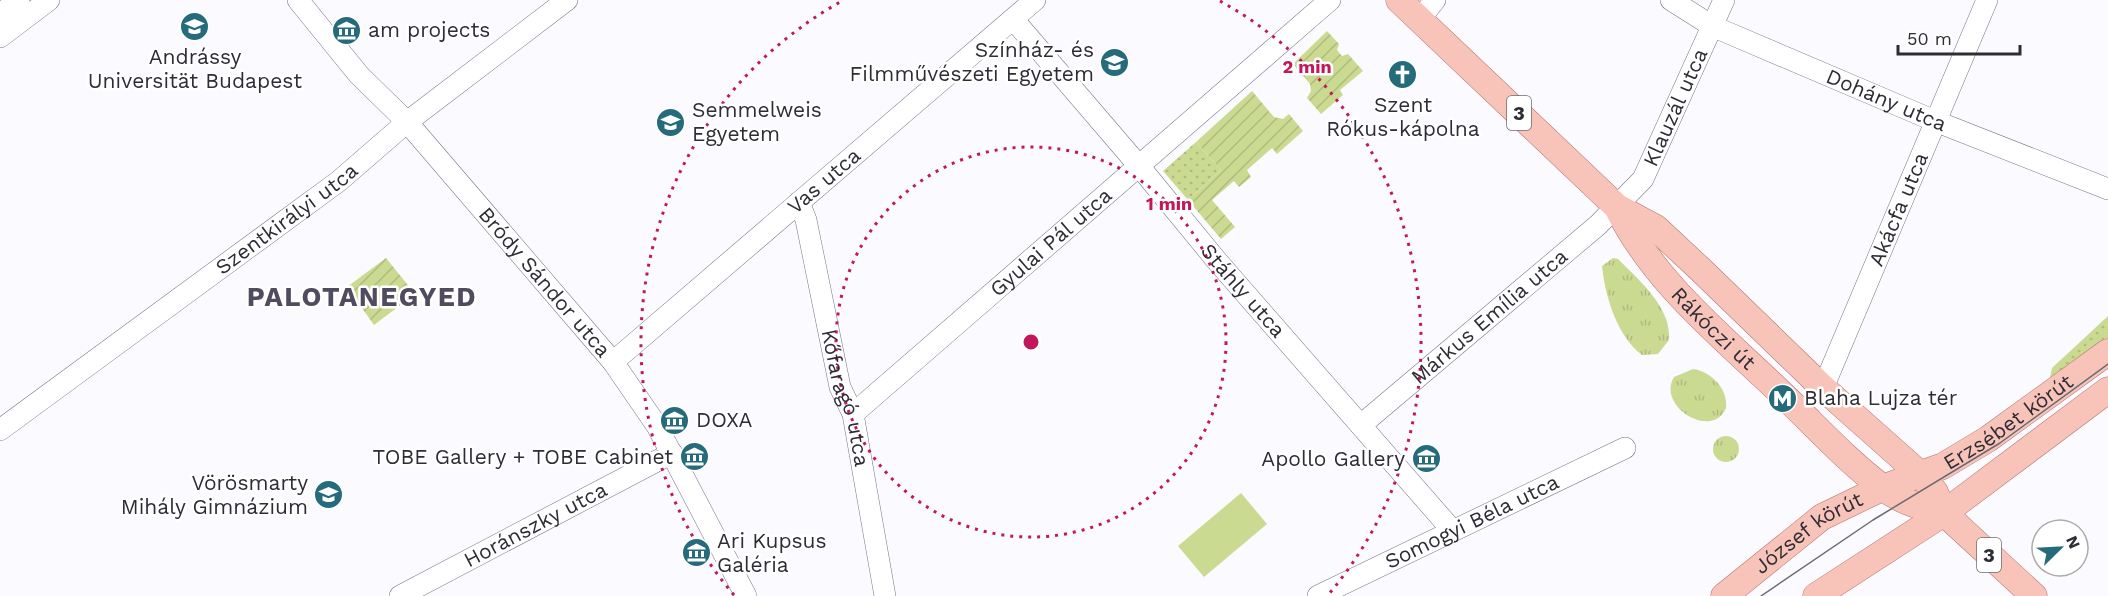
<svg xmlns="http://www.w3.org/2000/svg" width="2108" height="596" viewBox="0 0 2108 596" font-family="'Work Sans',sans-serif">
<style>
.grass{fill:url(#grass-tufts)}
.park{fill:url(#park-dots)}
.garden{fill:url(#garden-furrows)}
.pitch{fill:#cbda91}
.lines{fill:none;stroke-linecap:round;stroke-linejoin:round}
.minor-casing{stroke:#7a7489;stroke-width:22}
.major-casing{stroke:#af756e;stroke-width:27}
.minor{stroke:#fff;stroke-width:21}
.major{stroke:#f8c4ba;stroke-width:26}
.tram{stroke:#6b6971;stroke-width:1.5}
.ring{fill:none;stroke:#c2185b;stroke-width:3;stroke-dasharray:3 6}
.labels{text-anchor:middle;stroke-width:5;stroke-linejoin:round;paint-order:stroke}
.shield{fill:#fff;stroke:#6d6b72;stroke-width:1.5}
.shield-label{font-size:20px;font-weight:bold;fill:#2e2c35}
.poi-label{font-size:21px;fill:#2e2c35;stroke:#fff;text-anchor:start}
.street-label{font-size:21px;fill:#2e2c35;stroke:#fff}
.district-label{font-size:27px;font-weight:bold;letter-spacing:1.5px;fill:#504b5e;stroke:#fff}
.centre{fill:#c2185b;stroke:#fff;stroke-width:3}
.ring-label{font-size:18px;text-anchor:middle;font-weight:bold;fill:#c2185b;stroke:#fff;stroke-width:5;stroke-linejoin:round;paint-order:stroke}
</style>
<defs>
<pattern id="grass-tufts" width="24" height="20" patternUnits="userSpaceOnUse" patternTransform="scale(1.5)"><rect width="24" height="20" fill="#cbda91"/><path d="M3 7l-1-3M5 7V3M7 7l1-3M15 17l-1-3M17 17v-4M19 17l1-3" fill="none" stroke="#afbb7e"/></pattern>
<pattern id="park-dots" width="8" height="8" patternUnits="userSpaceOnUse" patternTransform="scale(1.5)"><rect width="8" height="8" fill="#cbda91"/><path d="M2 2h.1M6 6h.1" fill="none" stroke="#afbb7e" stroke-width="1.8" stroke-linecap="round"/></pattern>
<pattern id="garden-furrows" width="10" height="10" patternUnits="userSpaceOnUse" patternTransform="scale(1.5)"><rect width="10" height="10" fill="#cbda91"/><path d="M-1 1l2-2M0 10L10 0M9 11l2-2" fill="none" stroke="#afbb7e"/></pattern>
</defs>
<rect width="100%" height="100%" fill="#fbfaff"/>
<g class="grass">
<path d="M 1613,258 L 1618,259 C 1639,280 1672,308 1669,340 L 1658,354 L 1642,355 C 1617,336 1605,296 1602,266 Z"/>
<path d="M 1693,369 C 1712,372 1728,389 1726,408 C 1712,441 1656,406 1674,377 Z"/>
<circle cx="1726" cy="449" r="13"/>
</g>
<g class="park">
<polygon points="1196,142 1221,170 1188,200 1163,171"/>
<polygon points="2108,316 2108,344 2048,386 2052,368"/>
</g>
<g class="garden">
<polygon points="1327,31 1339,44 1337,50 1342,56 1348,54 1363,71 1340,90 1343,95 1321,114 1307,98 1311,91 1310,84 1293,64"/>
<polygon points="1252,91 1274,117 1283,119 1289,114 1303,131 1277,154 1272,148 1247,170 1251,177 1239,187 1234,181 1212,200 1235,227 1221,239 1188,200 1221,170 1196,142"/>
<polygon points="386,258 415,294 374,325 347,287"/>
</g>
<polygon class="pitch" points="1241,493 1267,524 1204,577 1178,546"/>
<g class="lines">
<defs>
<g id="minor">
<path id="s1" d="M 298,0 L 359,75 L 407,122 L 613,362 L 657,426 L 746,596"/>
<path id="s2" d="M 1671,0 L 1712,26 L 1935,121 L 2108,189"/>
<polyline points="0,14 19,0"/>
<path id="s3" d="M 1013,19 L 1139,166 L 1217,261 L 1452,530"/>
<polyline points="1420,19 1435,0"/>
<polyline points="0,37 49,0"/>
<path id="s4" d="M 799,202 L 806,220 L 840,387 L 853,414 L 885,596"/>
<path id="s5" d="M 613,362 L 1035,0"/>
<path id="s6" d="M 1823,388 L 1987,0"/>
<path id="s7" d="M 853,414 L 1330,0"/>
<path id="s8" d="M 1361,425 L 1598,225 L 1643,179 L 1724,0"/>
<path id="s9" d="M 0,430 L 339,181 L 407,122 L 567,0"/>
<path id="s10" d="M 400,596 L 672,453"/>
<path id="s11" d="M 1318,596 L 1625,448"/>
</g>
<g id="major">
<polyline points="1399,0 1617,207 1656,228 1700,269 1823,388 1921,475 1935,492 1944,513 2034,596"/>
<path id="s12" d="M 1617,207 C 1654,283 1722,336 1782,394 C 1815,425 1846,460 1882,487 C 1901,502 1922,507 1944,513"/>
<path id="s13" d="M 1724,596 L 1822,517 L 1882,488 L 1943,466 L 1988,439 L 2108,352"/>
<polyline points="1816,596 1944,513 2108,390"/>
</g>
</defs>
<use href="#minor" class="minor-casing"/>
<use href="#major" class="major-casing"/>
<use href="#minor" class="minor"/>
<use href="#major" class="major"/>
<polyline class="tram" points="1761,596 1873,520 2000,443 2108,364"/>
</g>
<g class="ring">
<circle cx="1031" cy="342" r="195"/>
<path d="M734 595A390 390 0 0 1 842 1M1220 1A390 390 0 0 1 1328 595"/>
</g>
<defs>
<symbol id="university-disc" viewBox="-11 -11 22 22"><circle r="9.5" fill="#266b7b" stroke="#fff"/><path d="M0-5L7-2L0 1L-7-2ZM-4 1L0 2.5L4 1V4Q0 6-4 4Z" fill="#fff"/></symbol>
<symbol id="museum-disc" viewBox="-11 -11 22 22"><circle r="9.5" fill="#266b7b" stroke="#fff"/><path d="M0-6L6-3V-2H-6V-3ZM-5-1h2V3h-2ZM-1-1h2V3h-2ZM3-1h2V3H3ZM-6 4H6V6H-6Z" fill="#fff"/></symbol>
<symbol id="church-disc" viewBox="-11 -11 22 22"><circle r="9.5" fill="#266b7b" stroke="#fff"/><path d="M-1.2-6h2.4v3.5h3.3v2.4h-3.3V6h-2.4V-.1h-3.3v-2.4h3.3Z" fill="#fff"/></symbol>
<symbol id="metro-disc" viewBox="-11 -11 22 22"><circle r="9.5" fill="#266b7b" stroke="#fff"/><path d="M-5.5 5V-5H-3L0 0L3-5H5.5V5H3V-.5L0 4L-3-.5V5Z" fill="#fff"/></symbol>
<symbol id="school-disc" viewBox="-11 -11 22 22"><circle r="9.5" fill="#266b7b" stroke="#fff"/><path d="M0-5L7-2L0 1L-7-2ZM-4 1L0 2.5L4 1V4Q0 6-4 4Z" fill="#fff"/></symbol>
</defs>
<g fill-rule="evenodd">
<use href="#university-disc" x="178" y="10" width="33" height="33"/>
<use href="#museum-disc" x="330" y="14" width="33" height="33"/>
<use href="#university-disc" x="1098" y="46" width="33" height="33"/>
<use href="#church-disc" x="1386" y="58" width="33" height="33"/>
<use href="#university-disc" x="654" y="106" width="33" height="33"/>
<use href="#metro-disc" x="1766" y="382" width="33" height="33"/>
<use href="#museum-disc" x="658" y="404" width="33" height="33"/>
<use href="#museum-disc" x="678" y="440" width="33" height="33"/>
<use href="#museum-disc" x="1410" y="442" width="33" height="33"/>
<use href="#school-disc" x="312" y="478" width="33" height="33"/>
<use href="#museum-disc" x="680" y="536" width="33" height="33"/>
</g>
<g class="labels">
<g class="shield">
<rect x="1507" y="96" width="24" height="34" rx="4.5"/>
<rect x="1977" y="538" width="24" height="34" rx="4.5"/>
</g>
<g class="shield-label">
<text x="1519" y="120">3</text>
<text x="1989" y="562">3</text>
</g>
<g class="poi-label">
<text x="368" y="37">am projects</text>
<text x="1094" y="57" text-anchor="end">Színház- és<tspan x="1094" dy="24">Filmművészeti Egyetem</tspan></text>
<text x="195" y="64" text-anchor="middle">Andrássy<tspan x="195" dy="24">Universität Budapest</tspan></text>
<text x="1403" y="112" text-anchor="middle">Szent<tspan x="1403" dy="24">Rókus-kápolna</tspan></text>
<text x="692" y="117">Semmelweis<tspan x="692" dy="24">Egyetem</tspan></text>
<text x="1804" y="405">Blaha Lujza tér</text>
<text x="696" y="427">DOXA</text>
<text x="673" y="464" text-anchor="end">TOBE Gallery + TOBE Cabinet</text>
<text x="1405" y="466" text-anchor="end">Apollo Gallery</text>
<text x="308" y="490" text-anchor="end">Vörösmarty<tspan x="308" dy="24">Mihály Gimnázium</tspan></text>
<text x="717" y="548">Ari Kupsus<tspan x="717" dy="24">Galéria</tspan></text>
</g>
<g class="street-label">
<text dy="7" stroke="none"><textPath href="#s2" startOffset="238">Dohány utca</textPath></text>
<text dy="7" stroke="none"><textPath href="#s8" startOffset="453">Klauzál utca</textPath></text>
<text dy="7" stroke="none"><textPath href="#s5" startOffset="278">Vas utca</textPath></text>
<text dy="7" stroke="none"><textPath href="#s6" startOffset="194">Akácfa utca</textPath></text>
<text dy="7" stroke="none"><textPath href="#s9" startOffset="356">Szentkirályi utca</textPath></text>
<text dy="7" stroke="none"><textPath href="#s7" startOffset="262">Gyulai Pál utca</textPath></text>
<text dy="7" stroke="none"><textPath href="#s1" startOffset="375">Bródy Sándor utca</textPath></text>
<text dy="7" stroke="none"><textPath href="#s3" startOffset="356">Stáhly utca</textPath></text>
<text dy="7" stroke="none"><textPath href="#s8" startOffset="168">Márkus Emília utca</textPath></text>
<text dy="7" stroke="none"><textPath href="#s12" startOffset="156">Rákóczi út</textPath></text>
<text dy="7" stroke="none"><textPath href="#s4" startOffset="202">Kőfaragó utca</textPath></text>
<text dy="7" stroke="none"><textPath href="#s13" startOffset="336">Erzsébet körút</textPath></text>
<text dy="7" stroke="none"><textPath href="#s11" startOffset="171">Somogyi Béla utca</textPath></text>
<text dy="7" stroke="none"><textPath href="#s10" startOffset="153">Horánszky utca</textPath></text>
<text dy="7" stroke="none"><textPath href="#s13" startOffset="106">József körút</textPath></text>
</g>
<g class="district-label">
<text x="362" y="306">PALOTANEGYED</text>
</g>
</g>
<circle cx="1031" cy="342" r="9" class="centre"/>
<g class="ring-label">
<text x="1307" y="73">2 min</text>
<text x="1169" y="210">1 min</text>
</g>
<g transform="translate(2060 548) rotate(66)"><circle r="28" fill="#ffffff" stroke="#ababae" stroke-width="1.5"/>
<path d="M0-4.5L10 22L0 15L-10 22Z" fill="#266b7b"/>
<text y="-9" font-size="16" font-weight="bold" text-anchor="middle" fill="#2e2c35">N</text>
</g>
<path d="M1898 45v9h122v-9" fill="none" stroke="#2e2c35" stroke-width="3"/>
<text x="1907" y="45" font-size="18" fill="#2e2c35" stroke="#ffffff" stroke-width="4.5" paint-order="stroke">50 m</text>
</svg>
